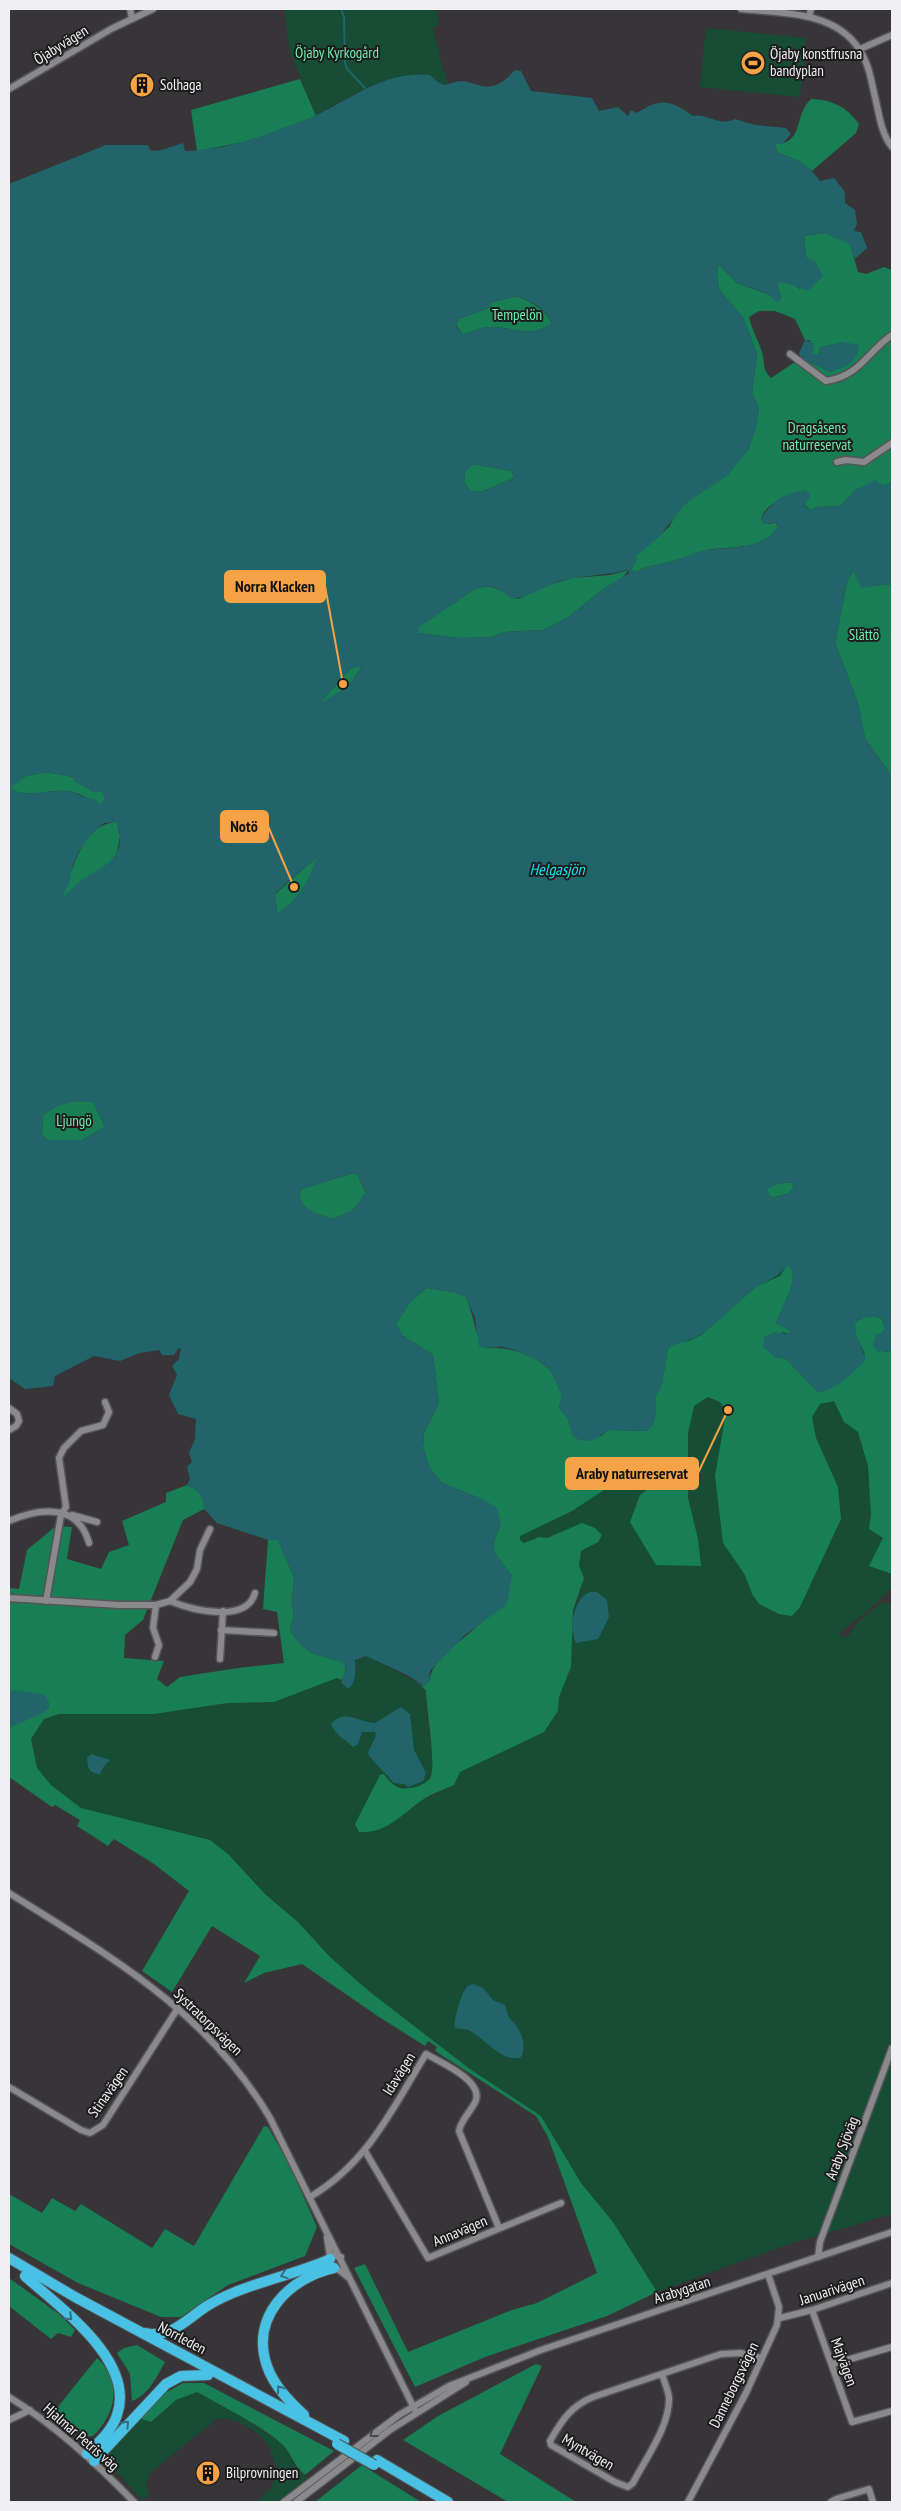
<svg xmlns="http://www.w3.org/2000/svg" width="901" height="2511" viewBox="0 0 901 2511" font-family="'PT Sans Narrow',sans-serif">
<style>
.green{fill:#164d34}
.forest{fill:#187e54;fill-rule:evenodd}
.water{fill:#21656b;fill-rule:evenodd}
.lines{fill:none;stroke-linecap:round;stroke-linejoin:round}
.stream{stroke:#21656b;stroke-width:2}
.minor-casing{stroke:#555456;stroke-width:9}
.highway-casing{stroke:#555456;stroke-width:12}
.minor{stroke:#8a898c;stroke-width:6}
.highway{stroke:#49c1e4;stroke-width:10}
.highway-bridge-casing{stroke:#555456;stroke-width:12;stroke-linecap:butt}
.highway-bridge{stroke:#49c1e4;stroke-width:10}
.oneway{stroke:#346f81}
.oneway2{stroke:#49484a}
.labels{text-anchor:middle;stroke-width:4;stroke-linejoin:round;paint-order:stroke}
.street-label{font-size:15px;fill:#f0eff1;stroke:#1e1d1e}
.park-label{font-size:15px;fill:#72edb0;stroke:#1e1d1e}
.poi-label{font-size:15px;fill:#f0eff1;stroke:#1e1d1e;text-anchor:start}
.water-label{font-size:16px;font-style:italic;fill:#0de4f2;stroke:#1e1d1e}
.leader{fill:none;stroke:#f6a247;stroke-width:2}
.callout-dot{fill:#f6a247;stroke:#1e1d1e;stroke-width:2}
.callout{fill:#f6a247;stroke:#f6a247;stroke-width:2}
.callout-label{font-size:16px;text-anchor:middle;font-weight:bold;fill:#111}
</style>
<rect width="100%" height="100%" fill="#373538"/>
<g class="green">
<path d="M 284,9 L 436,9 L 439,26 L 433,27 L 442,65 L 449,86 L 438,83 L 430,75 C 387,72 352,95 316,116 L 290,51 Z"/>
<polygon points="706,28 806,38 800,97 700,87"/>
<path d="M 738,1178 L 892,1295 L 892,1587 L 878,1602 L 838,1634 L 847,1638 L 858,1622 L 880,1604 L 892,1603 L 892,2214 L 786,2245 L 657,2292 L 613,2222 L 581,2183 L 541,2116 L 470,2069 L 370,1992 L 330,1957 L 298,1922 L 265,1894 L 228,1854 L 210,1840 L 81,1808 L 51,1785 L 37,1768 L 31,1739 L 44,1719 L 59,1714 L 154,1714 L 228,1703 L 274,1702 L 337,1678 L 341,1680 L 341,1684 L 351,1687 L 357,1667 L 355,1660 L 367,1656 C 387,1667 407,1675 426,1690 C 426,1702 426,1713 428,1725 C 432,1755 444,1798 394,1786 L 384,1774 L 355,1824 L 413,1808 L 421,1801 L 454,1785 L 459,1772 L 544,1732 L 553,1719 L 558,1711 L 559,1697 L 571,1667 L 571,1622 L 573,1610 L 582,1589 L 496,1576 L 470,1500 Z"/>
<path d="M 197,2392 L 244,2418 L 284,2445 L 295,2466 L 308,2479 L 278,2502 L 257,2502 L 271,2488 L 279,2469 C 272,2462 273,2454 268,2445 C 260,2431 230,2414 215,2420 L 150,2473 L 146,2484 L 149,2496 L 142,2500 L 107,2461 L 107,2454 L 138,2418 L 151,2422 L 176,2400 Z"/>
</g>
<g class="forest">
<polygon points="300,79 316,116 254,140 197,151 191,110"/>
<path d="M 811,99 C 831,99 847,107 859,124 L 856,133 L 812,171 L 798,161 L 777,152 L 775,144 C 805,143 793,116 811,99 Z"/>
<path d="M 825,233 L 850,244 L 858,272 L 866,274 L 884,267 L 892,270 L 892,482 L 883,486 L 855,490 L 841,506 L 817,507 L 810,510 L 804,504 L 804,490 C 790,495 763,503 761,521 L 769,524 L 775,522 L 778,526 C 765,551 729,546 707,550 C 697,552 687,557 677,560 C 663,565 650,564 636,572 L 633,571 L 631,569 L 636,561 L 635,556 L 669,527 L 676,514 L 686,503 L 748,450 L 755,430 L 759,409 L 752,393 L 757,354 L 743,318 L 719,289 L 717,276 L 718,264 L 737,283 L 781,299 L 777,283 L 791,282 L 800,289 L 806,257 L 804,236 ZM 759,311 L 775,311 L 795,319 L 805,340 L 810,340 L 813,354 L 816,355 L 820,352 L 819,348 L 843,342 L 847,365 L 830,372 L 801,358 L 771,378 C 762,370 765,363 762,352 C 758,340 752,330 749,317 Z"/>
<path d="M 517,296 C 532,303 545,308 552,324 C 522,339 518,327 490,327 C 481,327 471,332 463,335 L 456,325 L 459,319 L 488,308 L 493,302 Z"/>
<polygon points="473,464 512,471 514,478 483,491 470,491 464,482 465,471"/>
<polygon points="854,569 861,587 892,584 892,777 865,738 858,703 835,643 847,582"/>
<path d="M 629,570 L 622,578 L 602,590 L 570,616 L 544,630 L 504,632 L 493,637 L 460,638 L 419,633 L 418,627 L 475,589 C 497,582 499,593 518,599 L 539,588 L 572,578 L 610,575 Z"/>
<polygon points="363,665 348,687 318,705 350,669"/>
<path d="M 46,772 L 73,777 L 93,792 L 102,792 L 105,798 L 101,805 C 91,800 80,793 68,791 C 48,789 31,798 12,790 L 10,787 L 26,776 Z"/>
<path d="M 117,822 L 120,836 L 117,853 L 108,865 L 60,900 C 74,873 79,824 117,822 Z"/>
<path d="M 318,856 C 310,879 299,901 277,914 L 275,894 Z"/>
<polygon points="69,1102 93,1102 105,1127 82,1140 47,1140 42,1135 43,1115 55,1107"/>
<path d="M 354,1173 L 358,1176 L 366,1193 L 353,1210 L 333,1219 C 319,1215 294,1208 301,1189 Z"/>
<polygon points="792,1182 794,1187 787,1194 771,1198 766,1189 776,1184"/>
<path d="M 787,1265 L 792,1269 L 793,1279 L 790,1291 L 776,1323 L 791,1331 L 789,1334 L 782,1332 L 775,1357 L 786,1359 L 818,1392 C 839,1385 856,1374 865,1354 L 855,1334 L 855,1323 C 862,1316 874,1315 882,1319 L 885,1329 L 882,1333 L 885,1352 L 892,1350 L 892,1574 L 869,1566 L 883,1538 L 869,1529 L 871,1514 L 868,1466 L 858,1432 L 844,1422 L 834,1401 L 820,1404 L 812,1417 L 816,1438 L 838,1487 L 841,1519 L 800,1607 L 792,1616 L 779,1614 L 759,1604 L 752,1594 L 745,1575 L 723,1543 L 715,1476 L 726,1412 L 720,1402 L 708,1397 L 694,1406 L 688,1433 L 688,1498 L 698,1539 L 701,1566 L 656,1565 L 630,1522 L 640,1495 L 650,1488 L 650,1482 L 638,1467 L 620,1473 L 610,1486 L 572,1511 L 520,1536 L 520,1540 L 524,1543 L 539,1537 L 547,1538 L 582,1523 L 595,1528 L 602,1535 L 598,1542 L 581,1551 L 579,1566 L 584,1578 L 573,1610 L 571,1667 L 559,1697 L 558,1711 L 544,1732 L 460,1772 L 454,1785 C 443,1790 431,1794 421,1801 C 401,1815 386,1834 359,1832 L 355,1824 L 380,1775 L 384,1774 C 391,1784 397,1790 409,1788 C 416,1788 426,1784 430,1778 C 437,1766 426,1709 426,1690 L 411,1678 L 422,1686 L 429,1682 C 432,1658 460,1643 476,1627 C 491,1614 501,1592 512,1576 C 496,1554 487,1552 501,1525 L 484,1500 L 442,1483 L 429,1467 L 423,1447 L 424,1433 L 439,1403 L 433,1355 L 402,1335 L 396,1324 L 409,1303 L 427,1288 L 454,1292 L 466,1297 C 473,1313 476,1337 484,1348 C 507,1346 532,1353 550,1370 C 555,1376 558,1387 562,1395 L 559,1407 L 568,1419 L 573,1436 L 601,1436 L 608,1430 L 647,1431 L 656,1413 L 655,1397 L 662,1384 L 668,1348 L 677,1342 L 689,1341 L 701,1335 L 757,1286 L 780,1276 Z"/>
<path d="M 187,1485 C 199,1491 205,1495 204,1509 L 183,1520 L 143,1620 L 125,1635 L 124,1658 L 164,1661 L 157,1679 L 167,1687 L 180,1677 L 238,1668 L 284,1663 L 277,1612 L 263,1609 L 268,1540 L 278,1540 L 294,1577 L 292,1603 L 294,1616 L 290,1630 L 299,1643 L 311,1653 L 343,1662 C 347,1668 346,1675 341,1680 L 337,1678 L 274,1702 L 228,1703 L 154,1714 L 59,1714 L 44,1719 L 31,1739 L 37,1768 L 51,1785 L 81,1808 L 210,1840 L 228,1854 L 265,1894 L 298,1922 L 330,1957 L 370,1992 L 470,2069 L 541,2116 L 581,2183 L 613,2222 L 657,2292 L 607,2316 L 485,2357 L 415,2387 L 354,2268 L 365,2264 L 408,2352 L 512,2310 L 537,2303 L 597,2273 L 548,2137 L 536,2116 L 435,2051 L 437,2047 L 428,2041 L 425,2046 L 376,2015 L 302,1964 L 264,1973 L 244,1983 L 260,1956 L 212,1926 L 172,1992 L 142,1971 L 189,1891 L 154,1864 L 114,1839 L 108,1846 L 77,1826 L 80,1820 L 55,1805 L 52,1807 L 9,1777 L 9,1588 L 19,1589 L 27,1550 L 56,1526 L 72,1527 L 67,1559 L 101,1569 L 109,1552 L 129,1545 L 122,1521 L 166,1502 L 166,1493 Z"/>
<polygon points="264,2126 268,2127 290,2166 317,2227 305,2256 228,2285 181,2317 161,2317 78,2283 9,2244 9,2194 42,2213 52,2198 75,2211 81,2204 152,2248 165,2229 194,2246"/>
<polygon points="9,2278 59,2314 75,2330 71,2337 58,2333 51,2339 9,2306"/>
<path d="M 137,2345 L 165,2362 C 157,2376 149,2395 132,2401 L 130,2374 L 117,2353 L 124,2348 Z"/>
<path d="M 97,2358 C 124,2381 115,2415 93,2436 L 82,2437 L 53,2413 Z"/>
<polygon points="536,2364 542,2366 500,2454 576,2502 508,2502 403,2440 438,2416"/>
<path d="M 183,2383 L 204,2383 L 334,2451 L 305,2475 C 293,2465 290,2451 282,2444 C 257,2423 225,2408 197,2392 L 176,2400 L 151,2422 L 138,2418 L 163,2394 Z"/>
<polygon points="362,2465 421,2502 315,2502"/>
</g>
<g class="water">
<path d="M 515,70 L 521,71 L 531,91 L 592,98 L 599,111 L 618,107 L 628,116 L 631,110 L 637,113 C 661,97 671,100 693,116 C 709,113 717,127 735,119 L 755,125 L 786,128 L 791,134 L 782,144 L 775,144 L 777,152 L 798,161 L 812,171 L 820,181 L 834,178 L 845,192 L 845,203 L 855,210 L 857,224 L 854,231 L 861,232 L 867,248 L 855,259 L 849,244 L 825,233 L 804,236 L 806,257 L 815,261 L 823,276 L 809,290 C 795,288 793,282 777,283 L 781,299 L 777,302 L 766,293 L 737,283 L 718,264 L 717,276 L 719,289 L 743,318 L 757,354 L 752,393 L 759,409 L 755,430 L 748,450 L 727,476 L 686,503 L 658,538 L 636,556 L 636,561 L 631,569 L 636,572 C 650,564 663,565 677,560 C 686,557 697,551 707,550 C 728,547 766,550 778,526 L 776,522 L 764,524 L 761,521 C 762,512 780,497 788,494 C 793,492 799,492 804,490 L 810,493 L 810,498 L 804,505 L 810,510 L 817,507 L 841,506 L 855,490 L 875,480 L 883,486 L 892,482 L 892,584 L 861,588 L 853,570 L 847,582 L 835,643 L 858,703 L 865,738 L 892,777 L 892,1350 L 878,1352 L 873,1345 L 876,1334 L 882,1333 L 885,1329 L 882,1319 C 874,1315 862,1316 855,1323 L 856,1334 L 866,1360 C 853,1372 837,1391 818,1392 L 786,1359 L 775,1357 L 763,1347 L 764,1337 L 775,1332 L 787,1334 L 791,1331 L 776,1323 L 790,1291 L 793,1279 L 792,1269 L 787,1265 C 775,1282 764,1279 750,1292 C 734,1306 718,1323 700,1335 C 689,1342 679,1341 668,1348 L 662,1384 L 655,1397 L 656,1413 L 653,1425 L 647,1431 L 608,1430 L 592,1441 L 579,1440 L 573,1436 L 568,1419 L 559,1407 L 562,1395 C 559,1388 556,1380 552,1373 C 545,1361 516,1349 502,1347 C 494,1346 487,1350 479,1346 L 475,1318 L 466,1297 L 454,1292 L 427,1288 L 409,1303 L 396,1324 L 402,1335 L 433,1355 L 439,1403 L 424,1433 L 423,1447 L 429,1467 L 442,1483 L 484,1500 L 497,1508 L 501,1525 C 487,1552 496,1554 512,1576 L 507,1604 L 465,1635 L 430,1671 L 429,1682 L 424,1686 L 407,1675 L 366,1656 L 355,1660 C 356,1668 356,1684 348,1689 L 341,1682 L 346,1671 L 343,1662 L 311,1653 L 299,1643 L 290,1630 L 294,1616 L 292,1603 L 294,1577 L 278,1540 L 268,1540 L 217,1523 L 204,1509 C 205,1495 199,1491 187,1485 L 190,1479 L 187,1467 L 192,1462 L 189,1453 L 195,1439 L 196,1419 L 178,1414 L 169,1395 L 177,1375 L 172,1366 L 179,1359 L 181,1348 L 178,1349 L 174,1355 L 162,1355 L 159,1350 L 140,1353 L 120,1361 L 94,1356 L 55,1376 L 53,1386 L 25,1389 L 9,1378 L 9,184 L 106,145 L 148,145 L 150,150 L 158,151 L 183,143 L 185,151 C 223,150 251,140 285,127 C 296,123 307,121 317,115 C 355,96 386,71 430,75 C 447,92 445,82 462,81 C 467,81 473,84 478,85 C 494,90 504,82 515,70 ZM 517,296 C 532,302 546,308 552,324 C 522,339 518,327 490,327 C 481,327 471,332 463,335 L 456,326 L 459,319 L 488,308 L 493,302 ZM 473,464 L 512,471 L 514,478 L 483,491 L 470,491 L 464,482 L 465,471 ZM 627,570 L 629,570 L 629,573 L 602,590 L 570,616 L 544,630 L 504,632 L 493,637 L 460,638 L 419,633 L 419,627 L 475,589 C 496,583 497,589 512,599 C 529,597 545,586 560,581 C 582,575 605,576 627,570 ZM 363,666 L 348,687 L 319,704 L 350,669 ZM 46,772 L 73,777 L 74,781 L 93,792 L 102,792 L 105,798 L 101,805 L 95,799 C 86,800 77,792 68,791 C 48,789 31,798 12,790 L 11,787 L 26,776 ZM 117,822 C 129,860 103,865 78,883 C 72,888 67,894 61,899 L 70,881 L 72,867 L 79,851 L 92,833 L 104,823 ZM 317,857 C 310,879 299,902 277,913 L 275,893 ZM 69,1102 L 93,1102 L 105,1127 L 82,1140 L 47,1140 L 42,1135 L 43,1115 L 55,1107 ZM 354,1173 L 358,1176 L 366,1192 L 353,1210 L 333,1219 C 319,1215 294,1207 301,1189 ZM 792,1182 L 794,1187 L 787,1194 L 771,1198 L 767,1189 L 776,1184 Z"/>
<path d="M 805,340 L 814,343 L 813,354 L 815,355 L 820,352 L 819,348 L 843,342 L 859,345 C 859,362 844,367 830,372 L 801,358 L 799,353 Z"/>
<path d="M 590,1592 L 597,1592 L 607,1600 L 609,1617 L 598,1639 L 576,1643 C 568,1628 574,1598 590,1592 Z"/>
<polygon points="12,1690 43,1694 49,1702 49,1708 41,1714 9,1728 9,1691"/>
<path d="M 401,1707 L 410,1714 L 414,1750 L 426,1773 L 423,1781 L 408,1787 L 404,1784 L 394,1783 L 369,1756 L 368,1752 L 376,1736 L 375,1732 L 362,1732 L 358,1744 L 353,1747 C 345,1739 336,1736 331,1724 C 345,1708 359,1723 375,1723 Z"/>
<path d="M 91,1754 L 110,1760 L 104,1766 L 100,1774 C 89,1773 88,1769 87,1758 Z"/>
<path d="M 473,1984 L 483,1988 L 493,2000 L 505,2005 L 509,2018 C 519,2026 528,2043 521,2057 C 502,2064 485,2038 470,2031 C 465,2028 460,2030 455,2028 C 453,2022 461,1994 466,1988 C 468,1985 470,1985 473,1984 Z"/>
</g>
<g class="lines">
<polyline class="stream" points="341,9 344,17 345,63 347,69 365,88"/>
<defs>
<g id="minor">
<polyline points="130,9 132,18"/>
<path d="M 741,9 C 781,13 835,11 859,49 C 868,62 871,78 874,93 C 879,111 880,132 892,147"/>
<polyline points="809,17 811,9"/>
<polyline points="860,49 892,35"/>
<polyline points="9,89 111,29 153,9"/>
<path d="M 790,354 L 826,381 C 860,376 867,352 892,335"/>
<polyline points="837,462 846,460 864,462 892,443"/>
<polyline points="9,1408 17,1414 19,1421 16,1426 9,1430"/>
<polyline points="72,1515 97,1522"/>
<path d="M 9,1521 C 40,1508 78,1503 89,1543"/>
<polyline points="9,1598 119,1605 156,1605 170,1601 190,1582 197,1569 200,1550 210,1529"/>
<polyline points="46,1601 61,1515 66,1507 59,1458 64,1448 81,1431 103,1425 109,1412 105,1402"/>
<path d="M 170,1601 C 192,1610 246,1624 255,1593"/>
<polyline points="221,1630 274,1633"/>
<polyline points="155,1657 159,1645 153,1628 156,1605"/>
<polyline points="220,1659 223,1611"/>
<path d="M 9,1893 C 111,1957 207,2011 270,2118 L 416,2412"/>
<polyline points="9,2087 81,2130 90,2133 103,2125 178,2008"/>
<polyline points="365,2151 428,2258 561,2203"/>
<path d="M 310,2197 C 368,2163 392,2109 426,2054 C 440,2062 482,2080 476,2100 C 472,2111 461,2119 459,2131 L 499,2228"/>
<polyline points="327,2237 330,2257"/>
<polyline points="341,2257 333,2255 330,2263 349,2278"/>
<polyline points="818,2257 820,2242 892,2048"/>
<polyline points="812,2310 852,2422 892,2411"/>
<polyline points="780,2318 812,2310 892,2283"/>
<polyline points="833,2364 892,2347"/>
<path d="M 662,2374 C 664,2381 668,2390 669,2397 C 670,2426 646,2458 633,2483 L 628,2487 L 615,2482 L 551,2445 L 550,2441 C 562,2420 571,2406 593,2397 L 721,2354 L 740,2353 L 761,2358"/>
<path d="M 9,2397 C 56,2426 95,2462 134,2502"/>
<polyline points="9,2420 30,2410"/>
<polyline points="284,2502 399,2415 449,2386 541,2350 892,2232"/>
<polyline points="296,2502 390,2430 466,2382"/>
<polyline points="688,2502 746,2393 777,2325 779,2307 768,2274"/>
<polyline points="831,2502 836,2499 869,2489 873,2502"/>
</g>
<g id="highway">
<polyline points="9,2258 75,2297 344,2441"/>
<path d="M 25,2276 C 60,2308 136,2361 117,2415 C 112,2431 98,2443 87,2454"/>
<path d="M 146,2333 C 171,2339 188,2318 207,2306 C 245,2283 290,2277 330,2259"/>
<path d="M 304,2415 C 289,2401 274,2386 267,2366 C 250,2317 289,2278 334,2268"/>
<polyline points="377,2460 448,2502"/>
<polyline points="94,2461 166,2384 181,2376 208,2375"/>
</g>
</defs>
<use href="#minor" class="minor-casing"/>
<use href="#highway" class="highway-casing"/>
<use href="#minor" class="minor"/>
<use href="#highway" class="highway"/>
<defs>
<polyline id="highway-bridge" points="337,2444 374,2465"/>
</defs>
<use href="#highway-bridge" class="highway-bridge-casing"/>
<use href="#highway-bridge" class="highway-bridge"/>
</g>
<defs><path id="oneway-chevron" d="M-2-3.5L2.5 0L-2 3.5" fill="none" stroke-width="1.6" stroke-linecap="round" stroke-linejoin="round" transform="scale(1.25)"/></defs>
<g class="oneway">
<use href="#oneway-chevron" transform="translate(284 2275) rotate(162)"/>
<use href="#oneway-chevron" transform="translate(69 2317) rotate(44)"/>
<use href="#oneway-chevron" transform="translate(280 2389) rotate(-127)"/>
<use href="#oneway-chevron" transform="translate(126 2424) rotate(-47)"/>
</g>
<use class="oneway2" href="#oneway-chevron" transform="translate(373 2434) rotate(143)"/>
<defs>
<symbol id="stadium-disc" viewBox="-11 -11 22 22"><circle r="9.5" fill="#f6a247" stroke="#1e1d1e"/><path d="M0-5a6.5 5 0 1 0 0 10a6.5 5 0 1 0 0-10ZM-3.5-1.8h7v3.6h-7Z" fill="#111"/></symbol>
<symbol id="building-disc" viewBox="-11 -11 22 22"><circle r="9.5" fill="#f6a247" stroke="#1e1d1e"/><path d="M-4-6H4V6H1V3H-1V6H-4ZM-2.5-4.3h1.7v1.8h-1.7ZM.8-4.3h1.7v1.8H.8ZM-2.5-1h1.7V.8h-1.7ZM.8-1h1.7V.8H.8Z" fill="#111"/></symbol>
</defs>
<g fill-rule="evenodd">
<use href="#stadium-disc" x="739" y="49" width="28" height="28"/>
<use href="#building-disc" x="128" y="71" width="28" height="28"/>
<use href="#building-disc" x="194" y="2459" width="28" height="28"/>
</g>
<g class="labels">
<g class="street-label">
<text transform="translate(61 45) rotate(-32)" y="5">Öjabyvägen</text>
<text transform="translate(208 2022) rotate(44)" y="5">Systratorpsvägen</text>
<text transform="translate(399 2074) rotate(-58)" y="5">Idavägen</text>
<text transform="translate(108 2092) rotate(-55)" y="5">Stinavägen</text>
<text transform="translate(842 2148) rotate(-69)" y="5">Araby Sjöväg</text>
<text transform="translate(460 2231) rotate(-23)" y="5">Annavägen</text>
<text transform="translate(682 2290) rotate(-18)" y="5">Arabygatan</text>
<text transform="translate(832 2290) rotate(-18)" y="5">Januarivägen</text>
<text transform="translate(182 2338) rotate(28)" y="5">Norrleden</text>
<text transform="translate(844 2362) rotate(70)" y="5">Majvägen</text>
<text transform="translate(734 2385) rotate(-64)" y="5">Danneborgsvägen</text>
<text transform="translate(81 2437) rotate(41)" y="5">Hjalmar Petris väg</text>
<text transform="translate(588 2452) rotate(30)" y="5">Myntvägen</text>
</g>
<g class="park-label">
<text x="337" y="58">Öjaby Kyrkogård</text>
<text x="517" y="320">Tempelön</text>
<text x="817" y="433">Dragsåsens<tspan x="817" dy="17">naturreservat</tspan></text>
<text x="864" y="640">Slättö</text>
<text x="74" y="1126">Ljungö</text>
</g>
<g class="poi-label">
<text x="770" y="59">Öjaby konstfrusna<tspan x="770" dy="17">bandyplan</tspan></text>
<text x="160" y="90">Solhaga</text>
<text x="226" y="2478">Bilprovningen</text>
</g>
<g class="water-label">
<text x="557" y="875">Helgasjön</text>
</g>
</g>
<path class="leader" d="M343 684L325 586M294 887L268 826M728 1410L698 1473"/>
<g class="callout-dot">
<circle cx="343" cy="684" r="5"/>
<circle cx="294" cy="887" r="5"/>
<circle cx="728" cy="1410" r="5"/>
</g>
<g class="callout">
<rect x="225" y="571" width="100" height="31" rx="5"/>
<rect x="221" y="811" width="47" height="31" rx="5"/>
<rect x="566" y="1458" width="132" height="31" rx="5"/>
</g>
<g class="callout-label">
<text x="275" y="592">Norra Klacken</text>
<text x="244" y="832">Notö</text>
<text x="632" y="1479">Araby naturreservat</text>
</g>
<rect width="901" height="2511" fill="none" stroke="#f0eff1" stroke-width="20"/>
</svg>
